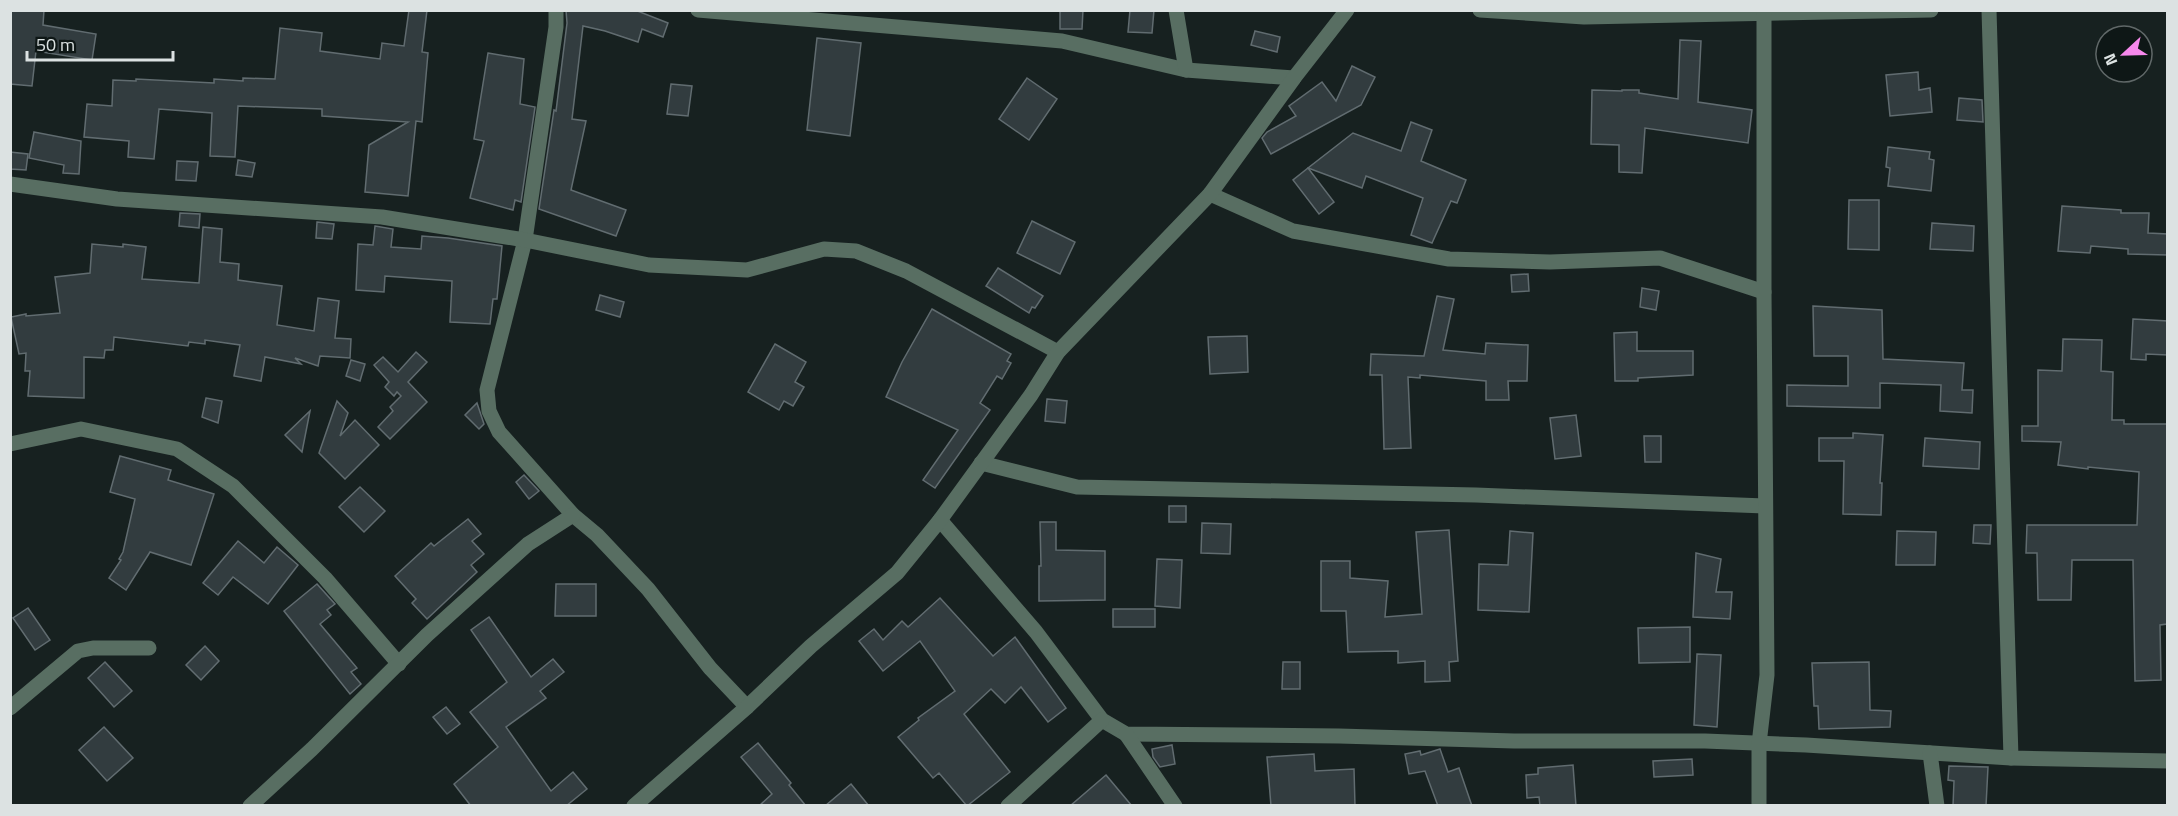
<svg xmlns="http://www.w3.org/2000/svg" width="2178" height="816" viewBox="0 0 2178 816" font-family="'Titillium Web',sans-serif">
<style>
.building{fill:#323c3f;stroke:#616c70;stroke-width:1.5}
.lines{fill:none;stroke-linecap:round;stroke-linejoin:round}
.minor{stroke:#586e62;stroke-width:15}
</style>
<rect width="100%" height="100%" fill="#172120"/>
<g class="building">
<polygon points="10,10 44,10 43,25 96,34 92,60 36,51 32,86 10,84"/>
<polygon points="409,10 427,10 422,52 428,53 422,122 416,121 408,196 365,192 369,145 408,122 322,116 322,109 238,106 235,157 210,156 212,113 159,109 154,159 128,157 129,141 84,137 87,104 112,106 113,80 136,81 136,79 214,83 214,79 243,81 243,78 275,79 280,28 322,33 320,51 380,59 382,43 404,46"/>
<polygon points="566,10 635,10 668,23 663,37 642,29 638,42 605,31 583,26 572,119 586,121 571,190 626,210 616,236 539,209 554,110 556,111 567,23"/>
<polygon points="1060,10 1083,10 1082,29 1060,29"/>
<polygon points="1130,10 1154,10 1152,33 1128,32"/>
<polygon points="1255,31 1280,37 1277,52 1251,45"/>
<polygon points="817,38 861,43 850,136 807,130"/>
<polygon points="1680,40 1701,41 1698,102 1752,110 1748,143 1645,128 1642,173 1619,172 1619,145 1591,144 1592,90 1622,91 1622,90 1639,90 1639,93 1678,99"/>
<polygon points="488,53 524,59 520,104 535,107 521,202 515,200 513,210 470,198 484,141 474,139"/>
<polygon points="1352,66 1375,77 1361,105 1271,154 1262,138 1267,132 1296,116 1289,106 1322,82 1336,101"/>
<polygon points="1918,72 1919,90 1930,88 1932,112 1890,116 1886,75"/>
<polygon points="1027,78 1057,99 1029,140 999,119"/>
<polygon points="671,84 692,86 688,116 667,114"/>
<polygon points="1959,98 1982,100 1983,122 1957,120"/>
<polygon points="1411,122 1432,130 1421,161 1466,180 1457,203 1451,201 1432,243 1411,235 1423,198 1366,176 1362,188 1308,168 1353,133 1401,151"/>
<polygon points="34,132 81,141 79,174 63,173 64,165 29,158"/>
<polygon points="1888,147 1930,152 1929,159 1934,160 1931,191 1888,186 1890,168 1886,167"/>
<polygon points="10,152 28,154 26,170 10,169"/>
<polygon points="238,160 255,163 252,177 236,175"/>
<polygon points="177,161 198,162 196,181 176,180"/>
<polygon points="1308,168 1334,202 1319,214 1293,180"/>
<polygon points="1849,200 1879,200 1879,250 1848,249"/>
<polygon points="2062,206 2121,210 2121,213 2149,213 2148,233 2168,234 2168,255 2128,254 2128,249 2091,246 2090,253 2058,251"/>
<polygon points="180,213 200,214 199,228 179,226"/>
<polygon points="1032,221 1075,242 1060,274 1017,253"/>
<polygon points="317,222 334,224 332,239 316,238"/>
<polygon points="1932,223 1974,226 1973,251 1930,249"/>
<polygon points="375,226 393,229 391,247 421,249 422,236 448,238 502,246 497,299 493,299 490,324 450,322 452,281 385,276 384,292 356,290 358,244 373,245"/>
<polygon points="203,227 222,229 220,262 239,264 238,280 282,286 277,325 314,331 318,298 339,301 335,338 351,339 350,358 320,356 318,366 295,358 301,364 265,357 261,381 234,376 240,345 205,340 205,344 189,342 188,346 114,337 113,350 105,350 104,358 84,357 84,398 28,396 30,371 25,371 26,353 19,354 11,317 26,314 26,316 60,313 55,277 90,273 92,244 123,247 123,244 146,247 142,279 199,283"/>
<polygon points="998,268 1043,296 1035,308 1032,307 1029,313 986,286"/>
<polygon points="1528,274 1529,291 1512,292 1511,275"/>
<polygon points="1642,288 1659,291 1656,310 1640,307"/>
<polygon points="600,295 624,302 620,317 596,310"/>
<polygon points="1437,296 1454,299 1443,350 1485,354 1486,343 1528,345 1527,381 1508,381 1509,400 1486,400 1486,381 1420,375 1420,378 1408,377 1411,448 1384,449 1382,375 1370,375 1371,354 1424,356"/>
<polygon points="1813,306 1882,310 1883,359 1964,363 1962,390 1973,390 1972,413 1940,411 1941,385 1880,383 1880,408 1787,406 1787,385 1848,386 1848,356 1814,356"/>
<polygon points="932,309 1011,354 1007,361 1011,363 1002,379 997,376 980,403 990,410 935,488 923,480 958,430 886,397 902,362"/>
<polygon points="2133,319 2168,321 2168,355 2146,354 2146,360 2131,359"/>
<polygon points="1637,332 1637,351 1693,351 1693,375 1638,378 1638,381 1615,381 1614,333"/>
<polygon points="1247,336 1248,372 1210,374 1208,337"/>
<polygon points="2063,339 2102,340 2101,371 2113,372 2112,420 2124,420 2124,424 2168,424 2167,624 2160,625 2161,680 2135,681 2133,560 2072,560 2071,600 2038,600 2037,553 2026,553 2027,525 2137,525 2139,472 2088,467 2088,469 2058,465 2061,442 2022,441 2022,426 2038,426 2038,370 2062,371"/>
<polygon points="775,344 806,362 795,382 804,387 793,406 784,401 779,410 748,392"/>
<polygon points="416,352 427,362 408,382 427,402 390,439 378,427 393,411 390,407 401,396 397,392 394,396 385,387 389,382 374,365 383,357 398,372"/>
<polygon points="351,360 365,364 360,381 346,376"/>
<polygon points="206,398 222,401 218,423 202,417"/>
<polygon points="1047,399 1067,401 1065,423 1045,421"/>
<polygon points="337,401 348,413 340,436 355,420 379,445 345,479 319,453"/>
<polygon points="477,403 484,424 479,429 465,415"/>
<polygon points="310,411 302,452 285,435"/>
<polygon points="1576,415 1581,456 1555,459 1550,418"/>
<polygon points="1853,433 1883,435 1880,483 1882,483 1881,515 1843,514 1844,461 1819,461 1819,438 1853,438"/>
<polygon points="1644,436 1661,436 1661,462 1645,462"/>
<polygon points="1925,438 1980,442 1979,469 1923,466"/>
<polygon points="120,456 171,470 168,480 214,494 191,565 150,552 126,590 109,578 121,560 119,559 123,552 135,499 110,492"/>
<polygon points="524,475 539,491 529,499 516,482"/>
<polygon points="360,487 385,511 364,532 339,507"/>
<rect x="1169" y="506" width="17" height="16"/>
<polygon points="468,519 481,534 472,541 484,554 471,565 477,572 427,619 412,603 416,599 395,576 431,543 434,546"/>
<polygon points="1040,522 1056,522 1056,550 1105,551 1105,600 1039,601 1039,566 1041,566"/>
<polygon points="1202,523 1231,524 1230,554 1201,553"/>
<polygon points="1974,525 1991,525 1990,544 1973,543"/>
<polygon points="1449,530 1458,661 1449,662 1450,681 1425,682 1425,661 1398,663 1398,651 1348,652 1346,611 1321,611 1321,561 1350,561 1350,578 1388,581 1385,617 1422,614 1416,532"/>
<polygon points="1510,531 1533,533 1529,612 1478,610 1479,564 1508,565"/>
<polygon points="1897,531 1936,532 1935,565 1896,565"/>
<polygon points="238,541 264,563 277,547 298,565 268,604 233,577 218,595 203,583"/>
<polygon points="1696,553 1721,559 1716,592 1732,592 1730,619 1693,617"/>
<polygon points="1157,559 1182,560 1180,608 1155,606"/>
<polygon points="317,584 335,604 327,610 331,615 320,624 357,668 351,672 361,684 350,694 284,611"/>
<polygon points="556,584 596,584 596,616 555,616"/>
<polygon points="940,598 993,656 1015,637 1066,708 1048,722 1021,687 1005,703 991,689 964,714 1010,772 967,806 939,773 933,778 898,737 919,720 918,718 955,691 920,641 883,671 859,641 874,629 883,640 902,621 908,627"/>
<polygon points="28,608 50,640 35,650 13,618"/>
<rect x="1113" y="609" width="42" height="18"/>
<polygon points="489,617 531,677 553,659 564,672 540,691 546,698 506,727 551,791 573,772 587,789 566,806 471,806 454,784 498,747 470,712 507,682 471,630"/>
<polygon points="1690,627 1690,662 1639,663 1638,628"/>
<polygon points="205,646 219,661 201,680 186,665"/>
<polygon points="1697,654 1721,655 1717,727 1694,725"/>
<polygon points="105,662 132,691 114,707 88,678"/>
<polygon points="1283,662 1300,662 1300,689 1282,689"/>
<polygon points="1869,662 1870,710 1891,711 1890,727 1819,729 1818,706 1814,706 1812,663"/>
<polygon points="446,707 460,724 447,734 433,717"/>
<polygon points="104,727 133,758 107,781 79,750"/>
<polygon points="758,743 791,783 789,785 806,806 759,806 772,794 741,757"/>
<polygon points="1172,745 1175,764 1160,767 1153,757 1152,749"/>
<polygon points="1440,749 1448,772 1459,768 1472,806 1438,806 1425,771 1409,774 1405,754 1420,751 1421,755"/>
<polygon points="1314,754 1315,771 1354,769 1355,806 1271,806 1267,757"/>
<polygon points="1692,759 1693,775 1654,777 1653,761"/>
<polygon points="1573,765 1576,806 1540,806 1539,797 1527,798 1526,775 1538,774 1538,768"/>
<polygon points="1949,766 1988,767 1986,806 1953,806 1954,781 1948,780"/>
<polygon points="1106,775 1132,806 1070,806"/>
<polygon points="851,784 869,806 825,806"/>
</g>
<g class="lines">
<g class="minor">
<polyline points="556,10 556,27 525,240 487,390 489,411 499,432 573,515 597,535 648,589 710,668 747,707"/>
<polyline points="698,10 1062,41 1186,70 1294,78"/>
<polyline points="1176,10 1186,70"/>
<polyline points="1480,10 1584,17 1931,10"/>
<polyline points="1989,10 2011,758"/>
<polyline points="10,184 117,199 382,217 525,240 649,265 747,270 824,249 856,251 906,271 1058,352"/>
<polyline points="1210,194 1293,231 1449,259 1550,262 1660,258 1764,292"/>
<polyline points="10,444 81,429 177,449 233,486 325,578 399,664"/>
<polyline points="981,463 1077,487 1476,495 1765,506"/>
<polyline points="940,520 1036,632 1102,720 1126,734 1339,736 1514,741 1705,741 1806,745 2011,758 2168,761"/>
<polyline points="10,708 78,651 93,648 149,648"/>
<polyline points="1126,734 1175,806"/>
<polyline points="1930,753 1937,806"/>
<polyline points="250,806 312,749 427,635 528,544 573,515"/>
<polyline points="634,806 747,707 811,646 897,573 940,520 1031,395 1058,352 1210,194 1294,78 1347,10"/>
<polyline points="1008,806 1102,720"/>
<polyline points="1759,806 1759,744 1767,675 1764,292 1764,15"/>
</g>
</g>
<rect width="2178" height="816" fill="none" stroke="#dce2e2" stroke-width="24"/>
<g transform="translate(2124 54) rotate(248)"><circle r="28" fill="#0e1716" stroke="#606868" stroke-width="1.5"/>
<path d="M0-4.5L10 22L0 15L-10 22Z" fill="#f788ec"/>
<text y="-9" font-size="16" font-weight="bold" text-anchor="middle" fill="#dce2e2">N</text>
</g>
<path d="M27 51v9h146v-9" fill="none" stroke="#dce2e2" stroke-width="3"/>
<text x="36" y="51" font-size="18" fill="#dce2e2" stroke="#0e1716" stroke-width="4.5" paint-order="stroke">50 m</text>
</svg>
